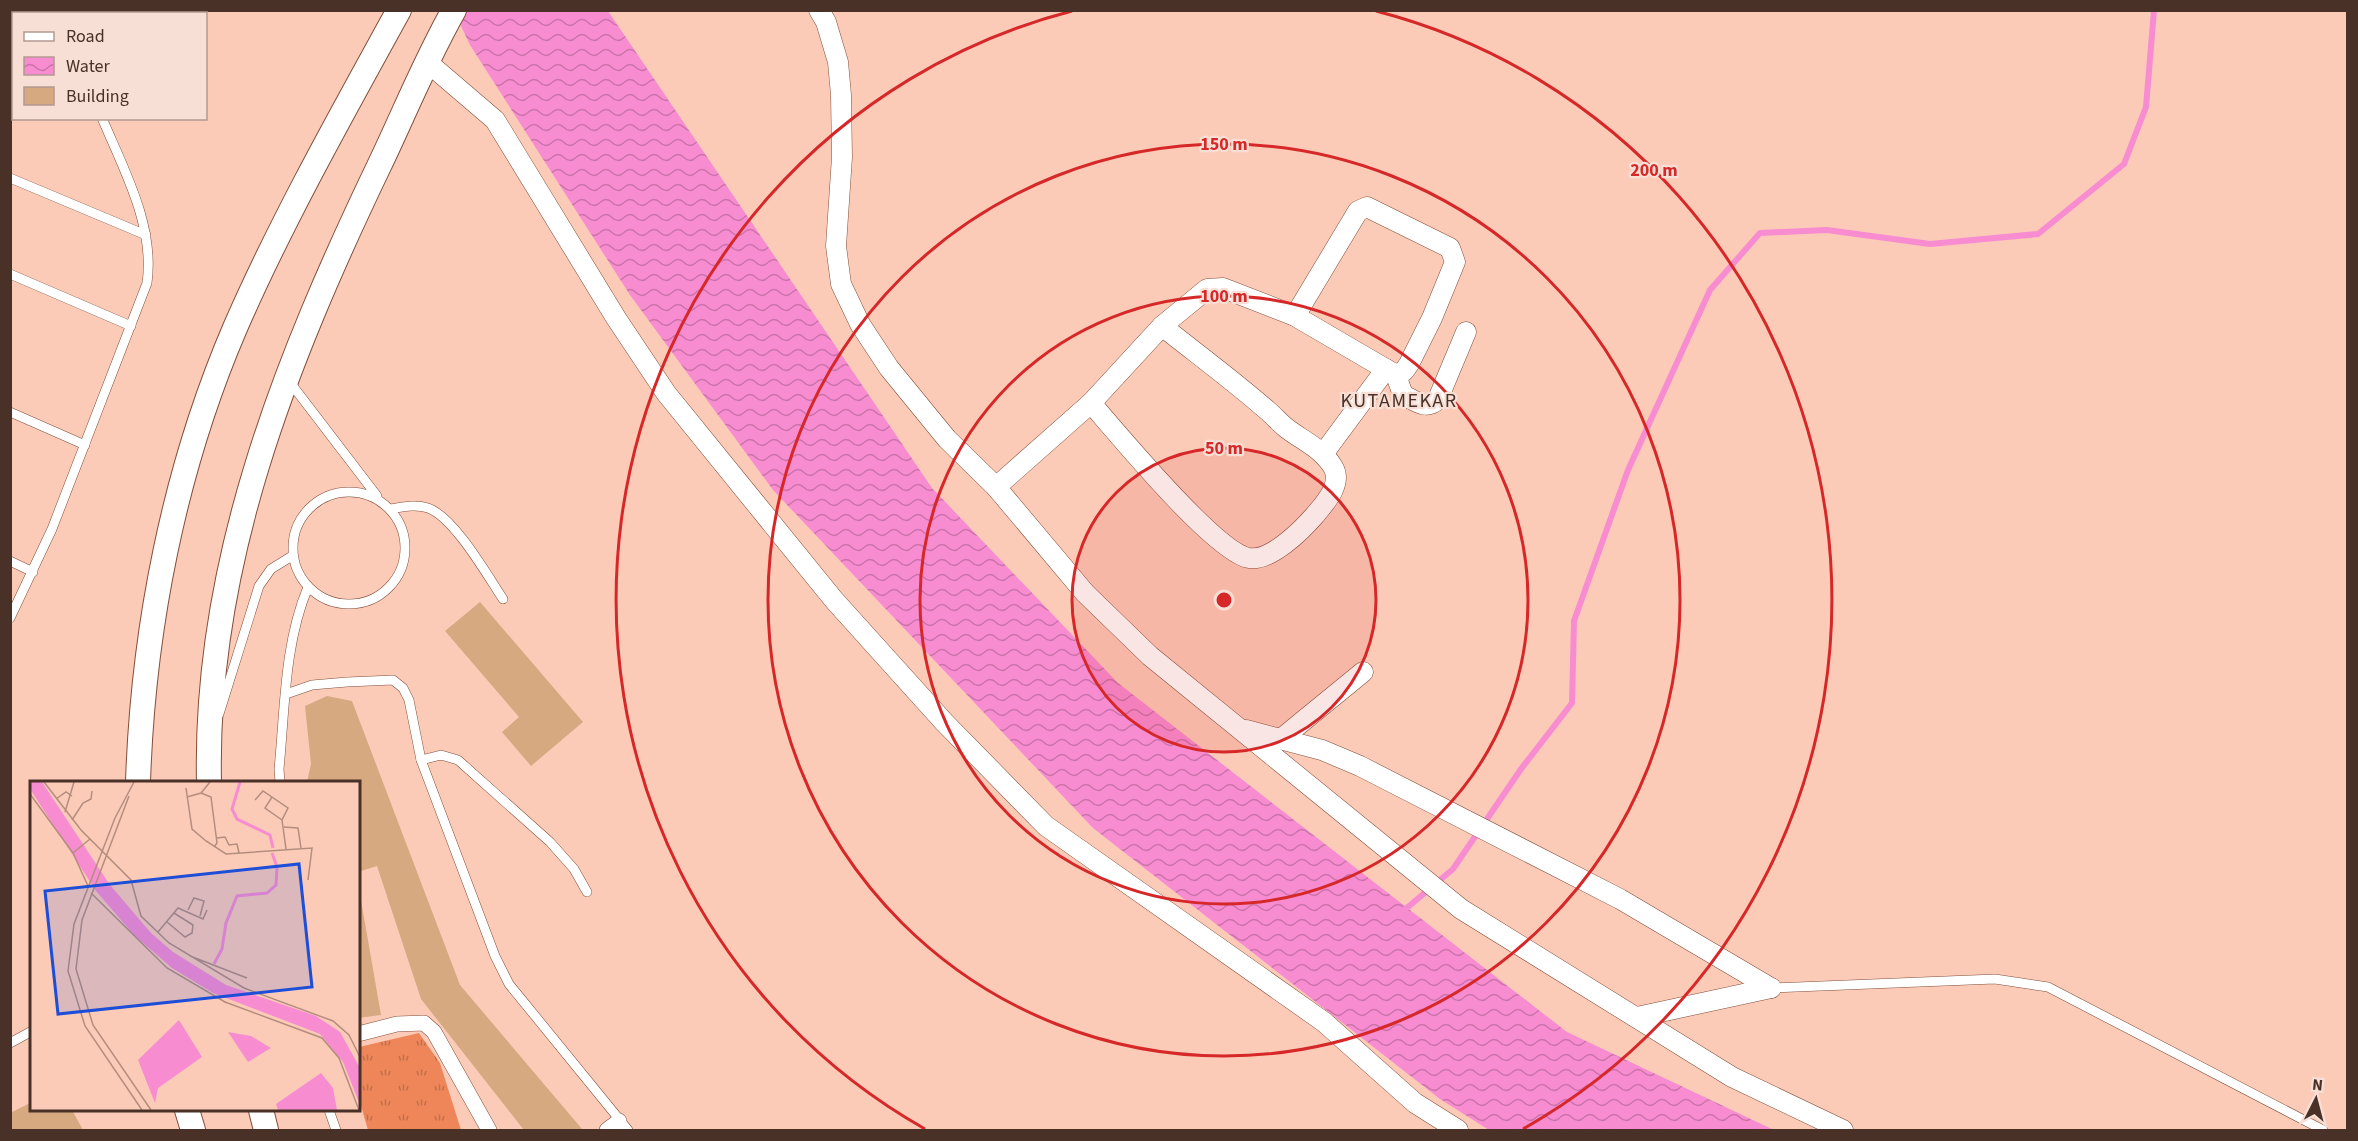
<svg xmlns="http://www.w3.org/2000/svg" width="2358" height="1141" viewBox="0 0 2358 1141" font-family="'Source Sans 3',sans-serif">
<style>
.grass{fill:url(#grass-tufts)}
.water{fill:url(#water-waves)}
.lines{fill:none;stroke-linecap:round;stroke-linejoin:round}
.stream{stroke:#f88cd1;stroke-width:6}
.building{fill:#d6a980}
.service-casing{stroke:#814e39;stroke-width:10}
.pedestrian-casing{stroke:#814e39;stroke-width:16}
.minor-casing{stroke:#814e39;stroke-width:21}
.tertiary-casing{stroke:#814e39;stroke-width:26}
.service{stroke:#fff;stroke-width:9}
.pedestrian{stroke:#fff;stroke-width:15}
.minor{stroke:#fff;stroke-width:20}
.tertiary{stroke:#fff;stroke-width:24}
.ring{fill:none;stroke:#d62828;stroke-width:3}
.labels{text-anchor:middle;stroke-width:4.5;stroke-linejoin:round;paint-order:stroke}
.quarter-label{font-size:20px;letter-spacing:1.5px;fill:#493128;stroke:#f8dfd5}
.inset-river{fill:none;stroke:#f88cd1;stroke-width:3}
.inset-road{fill:none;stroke:#b48d7e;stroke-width:1.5}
.view{fill:#1d4ed8;fill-opacity:0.15;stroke:#1d4ed8;stroke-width:3}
.inset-edge{fill:none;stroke:#493128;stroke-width:3}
.centre{fill:#d62828;stroke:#f8dfd5;stroke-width:3}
.ring-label{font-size:18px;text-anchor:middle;font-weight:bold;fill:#d62828;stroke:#f8dfd5;stroke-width:4.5;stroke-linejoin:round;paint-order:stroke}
</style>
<defs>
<pattern id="grass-tufts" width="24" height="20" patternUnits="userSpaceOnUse" patternTransform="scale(1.5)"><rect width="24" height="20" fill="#ef865a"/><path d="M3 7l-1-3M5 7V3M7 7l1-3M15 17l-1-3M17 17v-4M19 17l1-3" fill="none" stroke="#c46e4a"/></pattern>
<pattern id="water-waves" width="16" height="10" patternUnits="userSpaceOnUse" patternTransform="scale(1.5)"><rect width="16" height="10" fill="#f88cd1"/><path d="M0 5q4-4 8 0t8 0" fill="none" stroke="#cb73aa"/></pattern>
</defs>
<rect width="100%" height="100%" fill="#fccbb8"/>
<polygon class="grass" points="419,1033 440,1063 461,1130 368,1130 359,1099 359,1047"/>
<polygon class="water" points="454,11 608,11 932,488 1118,683 1567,1032 1774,1130 1489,1130 1440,1099 1093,828 773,490 630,295 470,45"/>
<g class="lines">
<polyline class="stream" points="1402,912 1453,869 1521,769 1572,703 1574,621 1628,470 1710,290 1760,233 1827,230 1930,244 2038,234 2124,164 2146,107 2154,10"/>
</g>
<g class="building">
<polygon points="480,602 583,722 531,766 502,732 519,717 445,631"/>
<polygon points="327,696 352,701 460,985 582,1129 580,1130 524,1130 421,999 377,866 358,872 358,782 307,782 311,764 305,706"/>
<polygon points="358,883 381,1015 358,1018"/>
<polygon points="32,1102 32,1110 72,1110 83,1130 10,1130 10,1113"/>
</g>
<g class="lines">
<defs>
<g id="service">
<polyline points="43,10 44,14"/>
<polyline points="139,14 139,10"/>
<polyline points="10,21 14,21"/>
<polyline points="10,178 146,235"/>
<polyline points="10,274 131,326"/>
<polyline points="289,381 377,496"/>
<polyline points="10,412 85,445"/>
<circle cx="349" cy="548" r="56"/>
<path d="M 390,509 C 403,507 415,504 428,508 C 454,517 487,575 503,599"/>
<polyline points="10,561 33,572"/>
<path d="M 10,618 L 52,529 L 147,283 C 155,226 124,170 102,118"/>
<polyline points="286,694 312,685 347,682 393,680 403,688 409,700 421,760 495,956 509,984 628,1130"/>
<polyline points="219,714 259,586 271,569 292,556"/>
<polyline points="421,760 441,755 458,760 550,842 574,869 587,892"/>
<path d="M 280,782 L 279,769 C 285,709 284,644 308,587"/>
<polyline points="1771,988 1995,979 2048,987 2323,1130"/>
<polyline points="10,1043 32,1031"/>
<polyline points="329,1110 336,1130"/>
</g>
<g id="pedestrian">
<polyline points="358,1034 397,1024 424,1023 434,1032 489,1130"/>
<polyline points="607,1130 619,1121"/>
</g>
<g id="minor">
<polyline points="819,10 826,22 838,62 841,95 842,157 836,246 841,284 860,324 889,368 947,439 996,487 1085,593 1150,656 1461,909 1732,1077 1843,1130"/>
<polyline points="426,61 495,120 616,318 666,393 834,600 944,722 1046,826 1324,1022 1415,1103 1458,1130"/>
<polyline points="1295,316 1358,211 1367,207 1450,248 1455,262 1432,318 1409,364 1404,371 1396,375"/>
<path d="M 1091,403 C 1118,434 1215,552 1249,558 C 1270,562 1302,530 1315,515 C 1325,503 1343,484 1333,467 C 1322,448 1301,440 1285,427 C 1279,422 1274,416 1268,411 C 1234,381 1197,354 1162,326"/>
<polyline points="1323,454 1386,369"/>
<path d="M 996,487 L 1091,403 L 1162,326 L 1207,289 L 1223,288 L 1295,316 L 1396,375 L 1403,395 C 1416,401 1427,411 1438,399 L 1466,332"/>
<polyline points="1246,730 1322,750 1360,766 1620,899 1771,988"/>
<polyline points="1281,739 1363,672"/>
<polyline points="1637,1017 1771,988"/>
</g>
<g id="tertiary">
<path d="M 138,782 C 143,629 174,470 235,328 C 281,222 343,112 399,10"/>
<path d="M 209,782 C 204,564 286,360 379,166 C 404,114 425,61 454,10"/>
<polyline points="187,1110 193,1130"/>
<polyline points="261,1110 266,1130"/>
</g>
</defs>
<use href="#service" class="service-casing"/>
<use href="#pedestrian" class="pedestrian-casing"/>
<use href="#minor" class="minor-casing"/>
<use href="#tertiary" class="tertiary-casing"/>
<use href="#service" class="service"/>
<use href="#pedestrian" class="pedestrian"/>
<use href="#minor" class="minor"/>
<use href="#tertiary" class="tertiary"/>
</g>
<circle cx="1224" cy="600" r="152" fill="#d62828" fill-opacity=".12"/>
<g class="ring">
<circle cx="1224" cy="600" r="152"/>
<circle cx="1224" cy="600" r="304"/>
<circle cx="1224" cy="600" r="456"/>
<path d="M925 1129A608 608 0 0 1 1072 11M1376 11A608 608 0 0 1 1523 1129"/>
</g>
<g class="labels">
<g class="quarter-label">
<text x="1399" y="407">KUTAMEKAR</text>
</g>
</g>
<g transform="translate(30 781)">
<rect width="330" height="330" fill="#fccbb8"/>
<path d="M 0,1 L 12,1 L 80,104 L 121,152 L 143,171 L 196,204 L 286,235 L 310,251 L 330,287 L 330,324 L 313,281 L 290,253 L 183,212 L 142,187 L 104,154 L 66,110 L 0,8 ZM 149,239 L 172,276 L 128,307 L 125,322 L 108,279 ZM 198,251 L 221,255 L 241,267 L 218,281 ZM 291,292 L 303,307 L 307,329 L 248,329 L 246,323 Z" fill="#f88cd1"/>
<path class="inset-river" d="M 210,1 L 202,28 L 207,38 L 240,54 L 243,67M 184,183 L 192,168 L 196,142 L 207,115 L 237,112 L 246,104 L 247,86 L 242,72"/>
<path class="inset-road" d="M 14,1 L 51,49 L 101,99 L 111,135 L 139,162 L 214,207 L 303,240 L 319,254 L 330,276M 104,1 L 85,37 L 44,143 L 38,190 L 55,245 L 112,329M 156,7 L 162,48 L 176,60 L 196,73 L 282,67 L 278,99M 171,12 L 181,16 L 187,62 L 184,66M 0,13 L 43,72 L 58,105M 99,15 L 52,139 L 46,188 L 63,244 L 121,329M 157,16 L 171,12 L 180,1M 242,16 L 235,27 L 252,39M 26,18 L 36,11 L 42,15M 225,19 L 233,10 L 258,27 L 252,39 L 256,68M 35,31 L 44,1M 42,39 L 53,22 L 61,18 L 62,10M 254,46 L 268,47 L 271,67M 187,57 L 195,56 L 199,64 L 207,63 L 209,72M 43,72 L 60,58M 61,112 L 137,187 L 195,221 L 292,257 L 309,277 L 329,329M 158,129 L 164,117 L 174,120 L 170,135M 137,141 L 155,156 L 162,152 L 163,144 L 144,132M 128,151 L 148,127 L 173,138 L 177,129M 160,175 L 217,197"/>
<path class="view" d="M 269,83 L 282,206 L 28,233 L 15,110 Z"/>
<rect width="330" height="330" class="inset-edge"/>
</g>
<circle cx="1224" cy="600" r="9" class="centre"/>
<g class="ring-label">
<text x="1224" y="150">150 m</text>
<text x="1654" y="176">200 m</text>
<text x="1224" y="302">100 m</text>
<text x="1224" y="454">50 m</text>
</g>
<rect width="2358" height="1141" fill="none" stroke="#493128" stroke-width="24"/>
<rect x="12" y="12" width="195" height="108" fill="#f8dfd5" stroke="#b29990" stroke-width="1.5"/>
<rect x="24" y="32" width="30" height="9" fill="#ffffff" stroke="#b29990" stroke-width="1.5"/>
<text x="66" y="42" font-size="18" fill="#493128">Road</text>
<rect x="24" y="57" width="30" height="18" fill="url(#water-waves)" stroke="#b29990" stroke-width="1.5"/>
<text x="66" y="72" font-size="18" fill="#493128">Water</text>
<rect x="24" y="87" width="30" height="18" fill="#d6a980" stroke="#b29990" stroke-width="1.5"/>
<text x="66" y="102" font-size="18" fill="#493128">Building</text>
<g transform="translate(2316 1099) rotate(6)" stroke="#f8dfd5" stroke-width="4.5" paint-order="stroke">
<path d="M0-4.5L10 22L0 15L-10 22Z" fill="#493128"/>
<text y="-9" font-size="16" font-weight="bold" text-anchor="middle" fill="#493128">N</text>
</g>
</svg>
